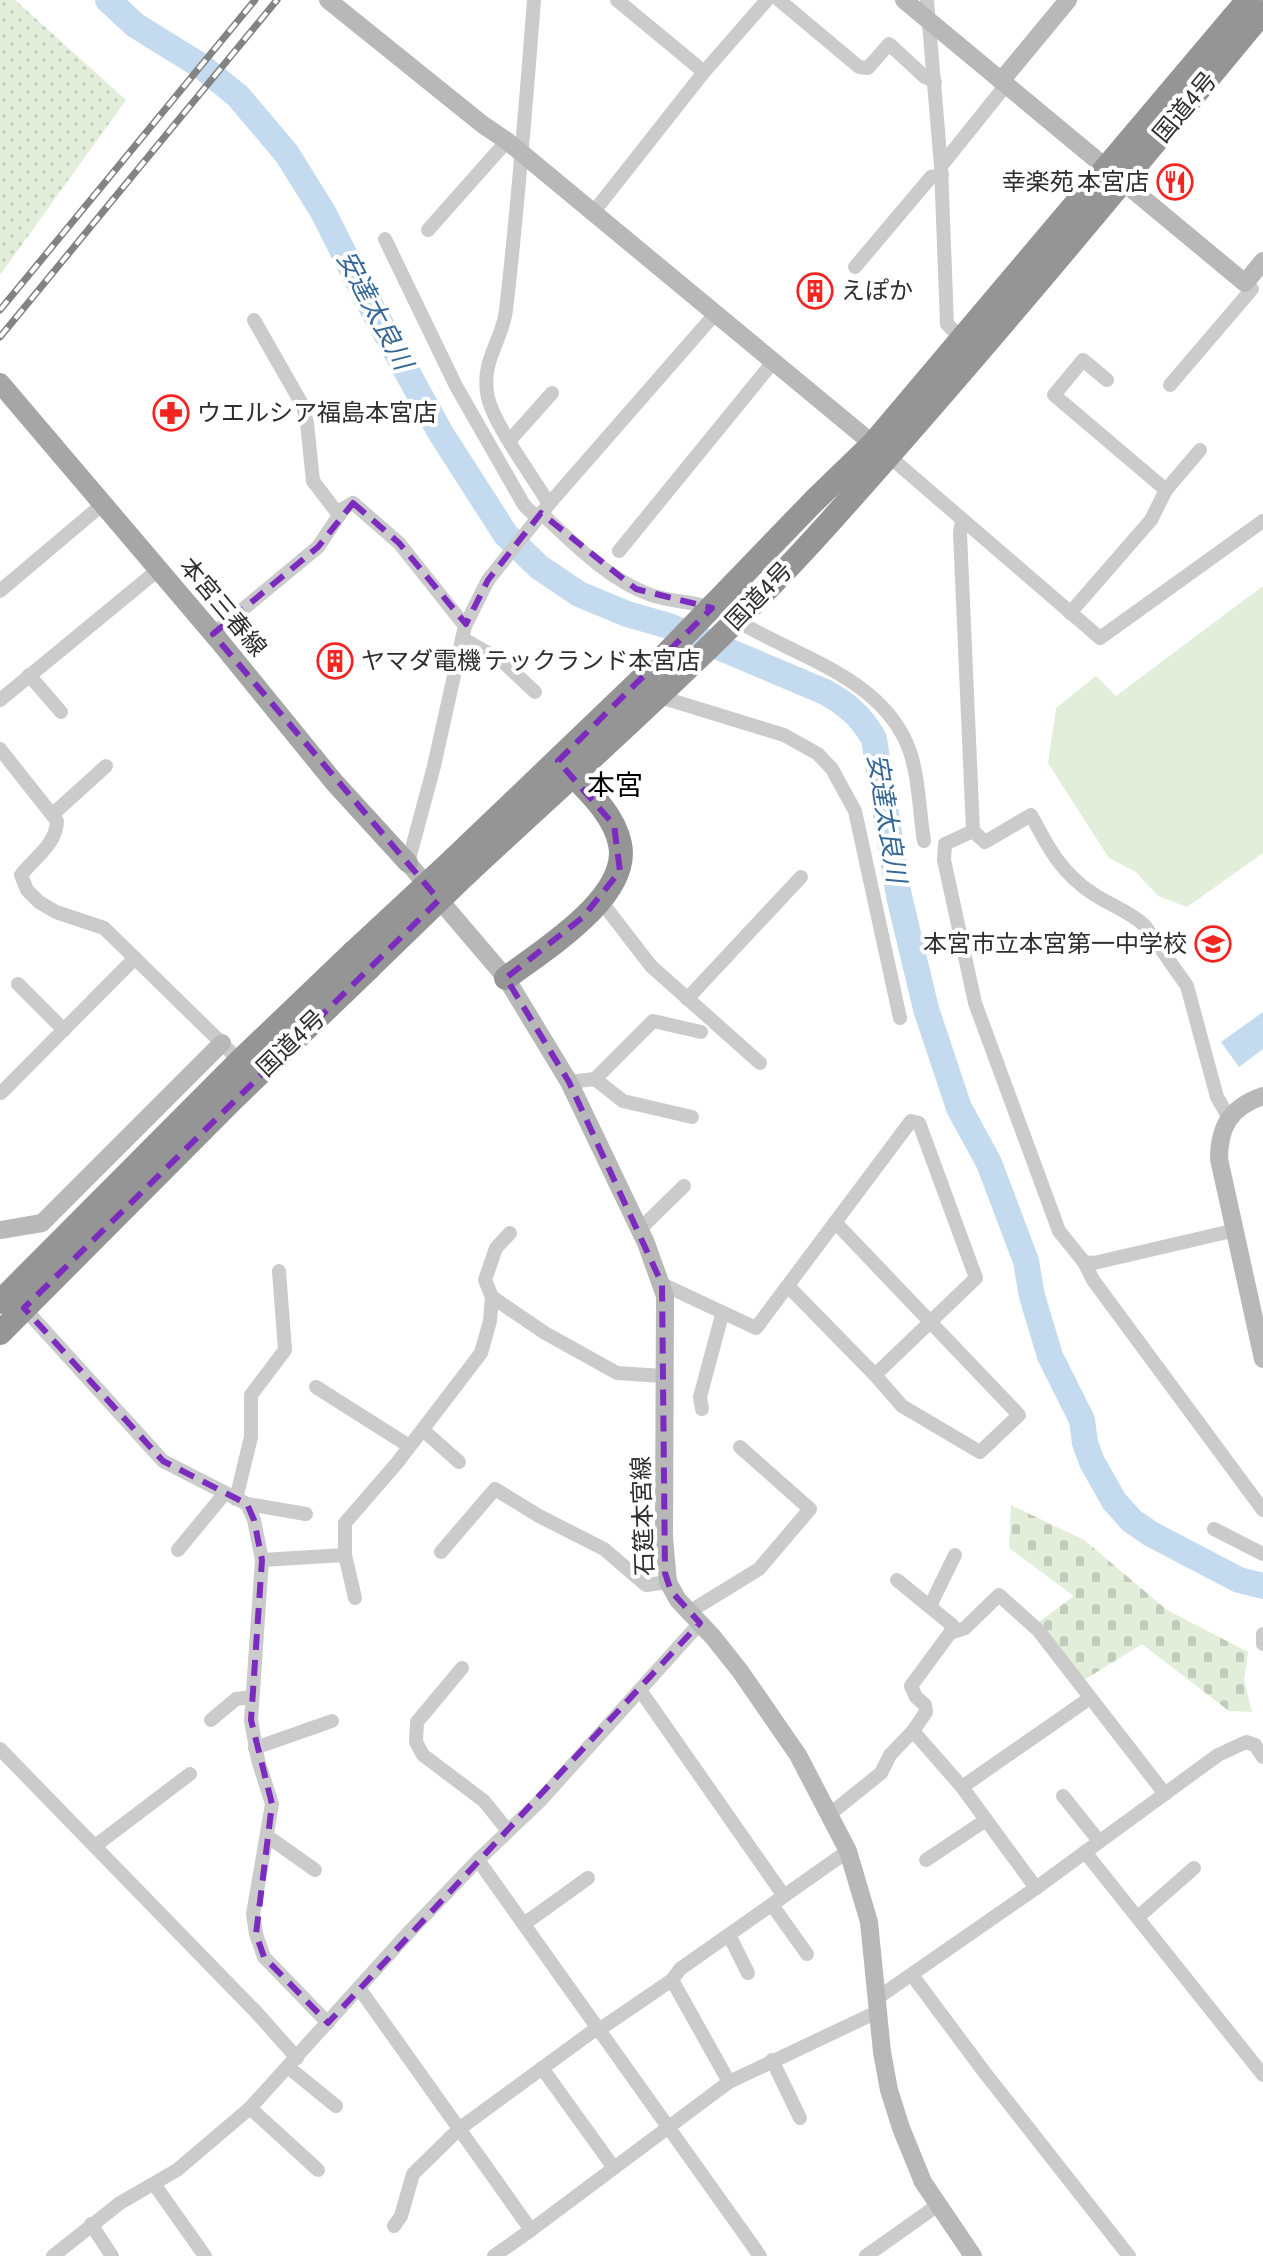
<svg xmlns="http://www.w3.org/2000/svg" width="1263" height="2256" viewBox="0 0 1263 2256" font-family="'Asap Condensed','Noto Sans JP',sans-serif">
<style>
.cemetery{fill:url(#cemetery-stones)}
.park{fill:url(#park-dots)}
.pitch{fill:#e2edda}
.water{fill:#c4daee}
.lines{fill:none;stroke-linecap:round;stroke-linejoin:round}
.river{stroke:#c4daee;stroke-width:26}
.street{stroke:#cbcbcb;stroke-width:14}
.secondary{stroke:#b8b8b8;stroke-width:18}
.primary{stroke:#a6a6a6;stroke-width:20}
.highway{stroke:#959595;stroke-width:24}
.rail-casing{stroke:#838383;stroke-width:7}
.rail{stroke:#fff;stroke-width:4;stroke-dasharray:12;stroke-linecap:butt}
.highway-bridge{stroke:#959595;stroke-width:24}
.marked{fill:none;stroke:#7b2cbf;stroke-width:6;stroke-dasharray:16 10;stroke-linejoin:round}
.labels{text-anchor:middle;stroke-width:8;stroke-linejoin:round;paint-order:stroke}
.street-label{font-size:24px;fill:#2e2e2e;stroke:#fff}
.poi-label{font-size:24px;fill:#2e2e2e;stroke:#fff;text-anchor:start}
.water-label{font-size:26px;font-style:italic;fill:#356897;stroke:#fff}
.quarter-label{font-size:28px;fill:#000;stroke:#fff}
</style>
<defs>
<pattern id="cemetery-stones" width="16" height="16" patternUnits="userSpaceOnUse" patternTransform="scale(2)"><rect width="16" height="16" fill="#e2edda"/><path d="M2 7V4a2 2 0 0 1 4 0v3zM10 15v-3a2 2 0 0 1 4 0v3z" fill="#c2ccbb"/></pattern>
<pattern id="park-dots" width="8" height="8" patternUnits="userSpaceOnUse" patternTransform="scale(2)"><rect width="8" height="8" fill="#e2edda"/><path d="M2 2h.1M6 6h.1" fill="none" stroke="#c2ccbb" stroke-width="1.8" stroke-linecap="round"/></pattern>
</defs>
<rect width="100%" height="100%" fill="#fff"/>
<polygon class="cemetery" points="1011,1505 1084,1540 1167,1610 1248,1652 1244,1680 1252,1712 1229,1711 1142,1644 1084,1680 1039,1622 1074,1596 1009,1548"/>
<polygon class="park" points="0,0 15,0 126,100 0,275"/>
<polygon class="pitch" points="1263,586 1263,853 1187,907 1158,896 1136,872 1109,858 1048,763 1056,708 1096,676 1116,696"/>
<polygon class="water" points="1263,1012 1263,1049 1239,1067 1221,1042"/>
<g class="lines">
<path class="river" d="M 108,0 L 135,25 L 201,66 L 238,96 L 287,154 L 323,212 L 366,297 L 440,432 L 506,535 L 539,567 L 579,594 L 627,614 L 669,626 L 825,692 C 847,704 862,717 874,739 L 899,896 L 926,1009 L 959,1108 L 989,1163 L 1026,1261 L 1032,1296 L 1050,1356 L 1082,1420 L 1085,1443 L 1092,1462 L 1114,1501 L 1132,1521 L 1151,1534 L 1239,1580 L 1263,1586"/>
<g class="street">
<path d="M 534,0 C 526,104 518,207 506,310 C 502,343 480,360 488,398 C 495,426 533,477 549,504"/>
<polyline points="617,0 704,72"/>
<polyline points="779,0 859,67 868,68 889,44 925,77 935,82"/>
<polyline points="927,0 941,166 947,324 962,339"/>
<polyline points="941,166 1006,85"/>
<polyline points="592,214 704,72 767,0"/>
<polyline points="428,230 507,141"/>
<polyline points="385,239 456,386 524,505 537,518"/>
<polyline points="855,267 931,177 942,175"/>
<polyline points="254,320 303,406 307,423 313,481 339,515"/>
<polyline points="1107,380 1083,360 1054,395 1166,490"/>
<polyline points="1170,385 1252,289"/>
<polyline points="510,440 552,393"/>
<polyline points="883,451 1100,638 1263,521"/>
<path d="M 541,513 C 573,543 609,580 651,595 C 671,602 691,601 712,608"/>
<polyline points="962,522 960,533 973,831 945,844 944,860 975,1003 1059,1231 1084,1262 1094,1263 1236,1230"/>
<polyline points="619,551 773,362"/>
<polyline points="0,591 103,504"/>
<polyline points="1070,613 1151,520 1166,490 1200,450"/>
<path d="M 736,620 C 794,656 878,676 907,744 C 919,771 919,811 924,841"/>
<polyline points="213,634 318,547 344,508 353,503 399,543 465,626"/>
<polyline points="462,638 502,661 535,692"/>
<polyline points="29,675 61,712"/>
<polyline points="657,696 784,735 818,754 832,769 855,811 900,1018"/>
<polyline points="0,700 158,570"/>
<path d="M 0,749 L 57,821 C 56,845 35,857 21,875 L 27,890 L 39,902 L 56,912 L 104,928 L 240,1061"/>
<polyline points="53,814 106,766"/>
<path d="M 973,831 L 985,842 L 1031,815 C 1048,847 1061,873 1092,893 C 1109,905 1130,911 1145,926 L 1187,986 L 1217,1097 L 1229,1118"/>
<polyline points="408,863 434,766 465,626 488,580 549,504 715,314"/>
<polyline points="600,900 651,966 760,1063"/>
<polyline points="18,984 64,1030"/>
<polyline points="687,999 801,877"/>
<polyline points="595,1079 653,1021 701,1032"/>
<polyline points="569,1082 595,1079 623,1101 692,1117"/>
<polyline points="1,1093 135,958"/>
<polyline points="640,1229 684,1186"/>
<polyline points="1084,1262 1093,1280 1263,1510"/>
<polyline points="662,1284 756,1328 911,1121 919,1123 976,1278 875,1375"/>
<polyline points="788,1286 875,1375 902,1406 980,1452 1019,1415 835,1222"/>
<polyline points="492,1297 485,1280 496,1248 510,1233"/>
<polyline points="24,1308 163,1461 247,1504 254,1520 262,1560 251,1720 258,1760 272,1804 253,1914 256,1934 264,1957 328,2023"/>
<polyline points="316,1387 409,1446"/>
<polyline points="702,1409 700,1397 722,1315"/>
<polyline points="423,1430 459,1462"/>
<polyline points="236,1499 251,1437 251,1395 285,1350 279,1271"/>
<polyline points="247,1504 306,1514"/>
<polyline points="1214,1529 1263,1554"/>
<polyline points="178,1550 225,1493"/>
<polyline points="441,1552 495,1489 539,1516 604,1549 646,1585 668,1582"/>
<polyline points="345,1555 355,1598"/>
<polyline points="262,1560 345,1555 345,1523 397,1463 481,1353 490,1321 492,1297 545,1333 617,1373 663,1376"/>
<polyline points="897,1580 952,1625 950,1633 911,1686 916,1697 925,1705 926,1712 913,1731"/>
<polyline points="930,1606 955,1555"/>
<polyline points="689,1612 759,1569 810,1509 740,1447"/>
<polyline points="950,1633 965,1628 999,1595 1038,1630 1165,1794"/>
<polyline points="1263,1634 1263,1644"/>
<polyline points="462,1668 417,1722 416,1742 423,1755 484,1801 508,1831"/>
<polyline points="640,1690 784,1896"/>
<polyline points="211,1720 236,1699 252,1697"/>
<polyline points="255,1748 332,1721"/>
<polyline points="0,1749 257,2013 297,2058"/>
<polyline points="962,1787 1090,1698"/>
<polyline points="1063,1796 1099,1841"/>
<polyline points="830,1814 881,1773 890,1755 913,1731 962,1787 1036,1888"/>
<polyline points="267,1836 315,1870"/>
<polyline points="95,1846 190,1774"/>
<polyline points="1085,1852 1263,2075"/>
<polyline points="478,1860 760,2256"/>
<polyline points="926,1860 986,1820"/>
<polyline points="772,1905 807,1954"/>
<polyline points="1138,1917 1194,1868"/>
<polyline points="524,1924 588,1878"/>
<polyline points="729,1935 748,1973"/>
<polyline points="912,1975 985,2073 1129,2256"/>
<polyline points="359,1988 531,2230 494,2256"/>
<polyline points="876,1999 1036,1888 1218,1755 1246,1742 1255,1745 1263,1757"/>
<polyline points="772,2060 800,2118"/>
<polyline points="288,2067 336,2106"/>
<polyline points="542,2068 614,2168"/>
<polyline points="729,2082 672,1980 680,1969 848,1851"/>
<polyline points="250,2108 318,2170"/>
<polyline points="154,2184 205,2256"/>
<polyline points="91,2224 112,2256"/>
<polyline points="394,2226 401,2216 413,2174 459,2129 593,2031 606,2025 672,1980"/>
<polyline points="531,2230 729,2082 877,2012"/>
<polyline points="53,2256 120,2203 177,2170 250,2108 410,1931 478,1860 540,1801 700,1623"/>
<polyline points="866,2256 938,2205"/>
</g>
<g class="secondary">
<polyline points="328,0 482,124 507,141 873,444"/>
<polyline points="904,0 1245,283 1263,261"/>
<polyline points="1001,81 1068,0"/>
<polyline points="408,863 506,978 569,1082 646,1243 665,1296 664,1537 668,1582 678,1600 713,1637 740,1671 798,1755 848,1851 869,1922 882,2052 889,2090 901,2128 923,2182 973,2256"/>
<path d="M 1263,1096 C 1231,1107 1219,1126 1219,1159 L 1263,1359"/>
<polyline points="0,1230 42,1223 222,1043"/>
</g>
<polyline class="primary" points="0,383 221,643 334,782 408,863"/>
<g class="highway">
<polyline points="454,859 645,676 814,501 873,444 1248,0"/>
<path d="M 466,874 C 588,760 716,649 827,525 C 977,358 1120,185 1263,12"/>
<path d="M 506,978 C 543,950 631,897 620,844 C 614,813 584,787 563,765"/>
<polyline points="0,1302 240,1061 354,952"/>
<polyline points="0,1333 232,1100 369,968"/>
</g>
<defs>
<g id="rail">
<polyline points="0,310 255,0"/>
<polyline points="0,337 277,0"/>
</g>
</defs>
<use href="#rail" class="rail-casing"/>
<use href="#rail" class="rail"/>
<g class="highway-bridge">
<polyline points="354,952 454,859"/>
<polyline points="369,968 466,874"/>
</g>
</g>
<path class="marked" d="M 353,503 L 399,543 L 466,624 L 488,580 L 541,513 L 636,589 L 712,608 L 558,761 L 614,825 L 620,871 L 583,917 L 506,978 L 569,1082 L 662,1284 L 665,1573 L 671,1591 L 700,1623 L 328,2023 L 264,1957 L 256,1934 L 272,1804 L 251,1720 L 262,1560 L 254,1520 L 247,1504 L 163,1461 L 24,1308 L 439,900 L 213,634 L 318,547 Z"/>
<defs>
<symbol id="restaurant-ring" viewBox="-11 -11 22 22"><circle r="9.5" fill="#fff" stroke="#f42421" stroke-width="1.5"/><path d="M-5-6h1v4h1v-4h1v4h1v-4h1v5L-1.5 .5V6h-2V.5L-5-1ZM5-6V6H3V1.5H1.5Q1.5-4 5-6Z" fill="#f42421"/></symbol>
<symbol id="building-ring" viewBox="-11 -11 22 22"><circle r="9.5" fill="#fff" stroke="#f42421" stroke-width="1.5"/><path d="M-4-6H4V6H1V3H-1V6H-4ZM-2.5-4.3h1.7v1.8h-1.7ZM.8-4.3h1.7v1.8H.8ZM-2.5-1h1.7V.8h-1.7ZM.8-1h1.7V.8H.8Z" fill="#f42421"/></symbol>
<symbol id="pharmacy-ring" viewBox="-11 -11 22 22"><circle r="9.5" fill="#fff" stroke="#f42421" stroke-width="1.5"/><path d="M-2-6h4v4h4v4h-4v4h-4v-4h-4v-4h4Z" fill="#f42421"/></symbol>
<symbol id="school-ring" viewBox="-11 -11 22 22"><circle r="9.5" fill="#fff" stroke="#f42421" stroke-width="1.5"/><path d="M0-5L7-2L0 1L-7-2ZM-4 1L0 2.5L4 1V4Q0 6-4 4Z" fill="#f42421"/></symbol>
</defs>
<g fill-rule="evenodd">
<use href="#restaurant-ring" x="1155" y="162" width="40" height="40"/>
<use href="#building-ring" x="795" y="271" width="40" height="40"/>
<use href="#pharmacy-ring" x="151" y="393" width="40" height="40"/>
<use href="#building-ring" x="315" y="641" width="40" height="40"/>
<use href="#school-ring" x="1193" y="924" width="40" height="40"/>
</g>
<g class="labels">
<g class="street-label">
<text transform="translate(1185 107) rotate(-50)" y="8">国道4号</text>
<text transform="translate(759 596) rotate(-46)" y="8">国道4号</text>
<text transform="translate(223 607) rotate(50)" y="8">本宮三春線</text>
<text transform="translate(291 1043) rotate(-44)" y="8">国道4号</text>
<text transform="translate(643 1516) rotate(-92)" y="8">石筵本宮線</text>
</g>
<g class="poi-label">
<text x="1149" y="190" text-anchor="end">幸楽苑 本宮店</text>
<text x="841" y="299">えぽか</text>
<text x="197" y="421">ウエルシア福島本宮店</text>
<text x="361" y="669">ヤマダ電機 テックランド本宮店</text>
<text x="1187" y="952" text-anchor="end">本宮市立本宮第一中学校</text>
</g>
<g class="water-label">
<text transform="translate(375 310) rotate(62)" y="9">安達太良川</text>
<text transform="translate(887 818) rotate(81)" y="9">安達太良川</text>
</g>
<g class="quarter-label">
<text x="615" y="795">本宮</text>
</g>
</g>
</svg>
